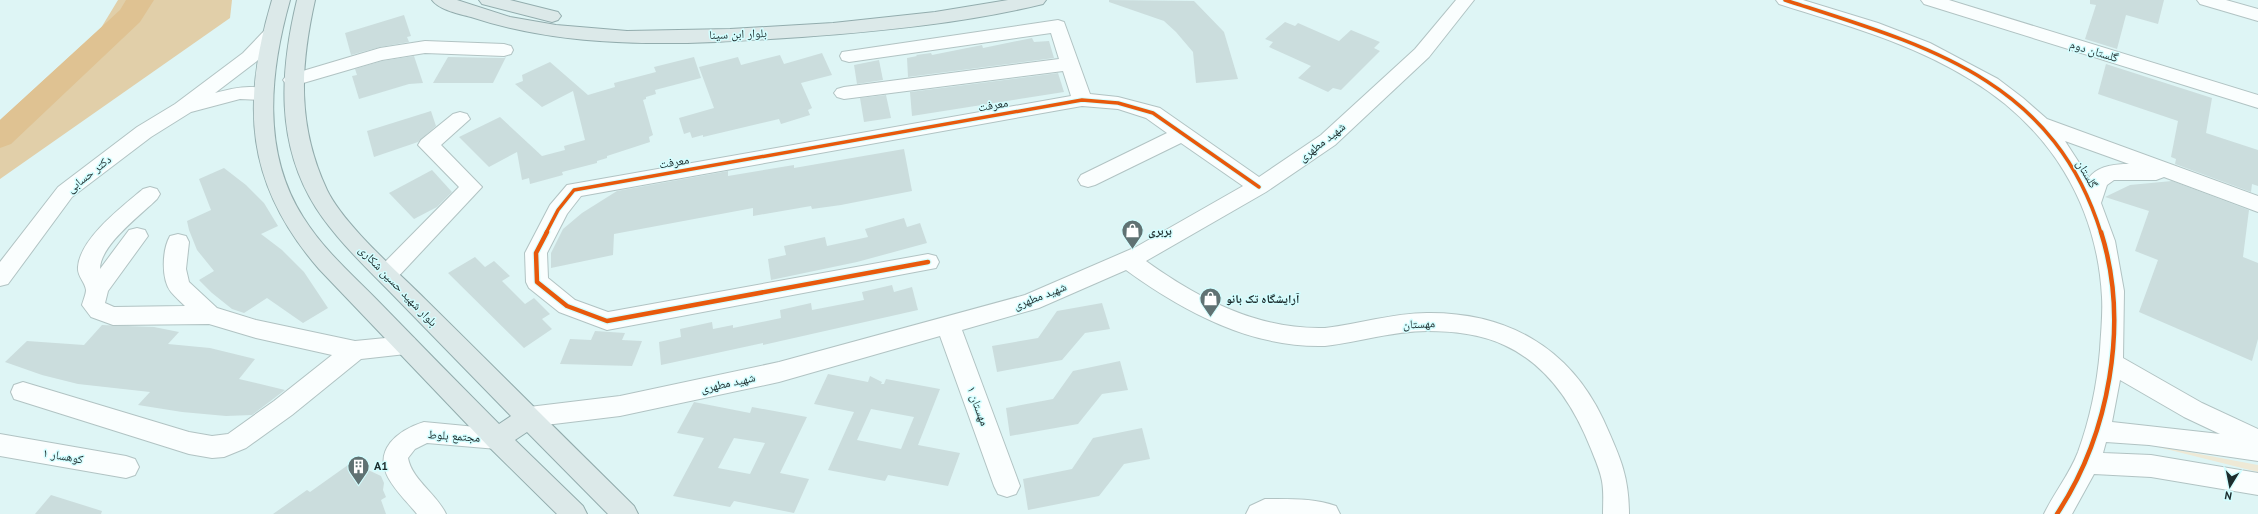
<svg xmlns="http://www.w3.org/2000/svg" width="2258" height="514" viewBox="0 0 2258 514" font-family="'PT Sans','Noto Naskh Arabic',sans-serif">
<style>
.green{fill:#eee9d6}
.forest{fill:#e1cfa9}
.lines{fill:none;stroke-linecap:round;stroke-linejoin:round}
.river{fill:#dfc292;fill-rule:evenodd}
.building{fill:#cbdddd;fill-rule:evenodd}
.minor-casing{stroke:#b1c3c3;stroke-width:2}
.major-casing{stroke:#92acad;stroke-width:2}
.minor{fill:#fafefe;fill-rule:evenodd}
.major{fill:#dce9e9;fill-rule:evenodd}
.cycleway-far1-casing{stroke:#d4feff;stroke-width:5.5}
.cycleway-casing{stroke:#d4feff;stroke-width:7}
.cycleway-far1{stroke:#e8590c;stroke-width:3.5}
.cycleway{stroke:#e8590c;stroke-width:4.5}
.labels{text-anchor:middle;stroke-width:3;stroke-linejoin:round;paint-order:stroke}
.street-label{font-size:12px;fill:#1c2c2d;stroke:#d4feff}
.poi-label{font-size:12px;font-weight:bold;fill:#1c2c2d;stroke:#d4feff;text-anchor:start}
</style>
<rect width="100%" height="100%" fill="#def5f5"/>
<polygon class="green" points="2146,444 2258,465 2258,472"/>
<polygon class="forest" points="118,0 232,0 230,18 0,179 0,120 101,28"/>
<g class="lines">
<polygon class="river" points="126,0 154,0 140,22 11,144 0,148 0,120 120,10"/>
</g>
<g class="building">
<polygon points="1109,0 1194,1 1224,32 1238,79 1196,83 1193,52 1176,32 1164,21 1109,2"/>
<polygon points="2090,0 2164,0 2158,24 2126,15 2117,49 2085,39 2096,5 2090,4"/>
<polygon points="404,15 411,36 407,37 409,42 380,47 351,55 345,33"/>
<polygon points="1285,22 1295,26 1298,23 1339,41 1351,30 1380,42 1374,48 1380,51 1341,90 1333,88 1328,92 1298,78 1311,66 1269,47 1273,42 1265,39"/>
<polygon points="1032,38 1034,42 1049,41 1054,58 908,77 907,58 917,56 916,55 931,53 932,55 982,45 983,48"/>
<polygon points="822,53 832,75 801,83 812,108 808,110 810,115 781,124 779,119 703,137 703,135 692,138 690,132 684,134 679,118 714,108 699,67 738,57 741,65 780,55 784,64"/>
<polygon points="414,56 423,83 409,84 359,99 352,76 357,75 355,69 382,61"/>
<polygon points="448,57 504,58 506,57 493,83 433,83"/>
<polygon points="694,57 701,78 655,90 656,94 646,97 646,99 643,100 653,135 649,137 650,142 607,156 607,158 597,161 597,163 562,172 563,175 530,184 529,178 522,180 517,152 489,167 459,137 500,117 542,156 565,150 564,146 585,140 573,91 542,107 515,84 523,81 522,75 550,62 588,95 615,87 614,83 656,72 654,67"/>
<polygon points="879,60 883,80 857,84 854,65"/>
<polygon points="2106,64 2212,98 2206,133 2258,150 2258,186 2252,184 2251,192 2175,164 2176,159 2171,157 2178,121 2098,94"/>
<polygon points="1058,73 1064,92 912,116 910,92"/>
<polygon points="886,95 891,118 864,122 860,98"/>
<polygon points="431,111 436,126 418,142 374,157 367,131"/>
<polygon points="904,149 912,191 841,205 812,209 811,206 753,216 753,208 614,234 613,255 551,268 551,253 563,229 582,213 617,191 728,171 728,176 794,165 794,168"/>
<polygon points="224,168 246,185 264,203 278,226 261,234 282,250 304,272 328,308 303,323 267,298 244,313 232,309 212,293 199,280 214,271 197,250 189,230 187,221 211,210 199,179"/>
<polygon points="432,170 452,192 437,207 414,219 389,193"/>
<polygon points="2172,181 2249,210 2243,257 2258,263 2258,339 2252,361 2139,312 2158,260 2135,251 2149,211 2105,197 2130,185"/>
<polygon points="904,218 907,227 920,223 927,243 857,262 771,280 768,259 786,255 784,246 825,237 827,246 868,237 865,229"/>
<polygon points="475,257 485,267 494,261 510,276 502,281 525,304 534,298 550,314 542,319 552,329 524,348 448,273"/>
<polygon points="892,285 894,292 912,287 918,310 763,345 763,343 661,365 659,342 681,337 680,329 712,322 713,329 733,325 733,328 781,318 780,310 811,303 812,310 864,300 862,292"/>
<polygon points="1102,303 1110,329 1085,333 1062,360 997,372 992,346 1038,338 1057,311"/>
<polygon points="102,325 154,327 179,332 168,344 210,348 255,359 239,379 285,390 252,415 226,416 182,412 138,405 150,392 78,384 42,375 5,362 27,341 84,345"/>
<polygon points="595,331 625,333 622,340 642,341 632,366 560,364 570,339 591,340"/>
<polygon points="1120,361 1128,390 1102,394 1078,424 1010,436 1006,408 1053,399 1073,371"/>
<path d="M 828,374 L 868,382 L 870,376 L 882,382 L 881,384 L 884,384 L 886,379 L 940,389 L 918,445 L 960,453 L 948,486 L 888,475 L 885,481 L 828,470 L 854,412 L 814,404 ZM 871,409 L 914,417 L 901,449 L 857,440 Z"/>
<path d="M 694,402 L 750,413 L 752,407 L 807,417 L 780,473 L 809,479 L 794,513 L 734,501 L 730,507 L 673,496 L 704,438 L 677,433 ZM 734,438 L 765,443 L 750,474 L 718,468 Z"/>
<polygon points="1142,428 1150,459 1124,464 1099,496 1028,510 1023,479 1072,469 1093,438"/>
<polygon points="355,460 358,469 366,469 381,476 384,483 383,490 386,497 381,500 386,514 273,514 307,490 310,492"/>
<polygon points="51,495 102,511 101,514 35,514"/>
</g>
<g class="lines">
<defs>
<g id="minor">
<path d="M 1456,0 L 1474,0 L 1429,57 L 1335,145 L 1266,192 L 1146,261 C 1199,299 1258,330 1325,328 C 1359,324 1393,313 1427,313 C 1506,312 1569,347 1603,419 C 1619,455 1629,474 1629,514 L 1603,514 C 1603,503 1604,492 1602,481 C 1600,470 1595,459 1591,449 C 1574,406 1548,365 1504,345 C 1481,334 1453,331 1427,331 C 1393,331 1359,342 1325,346 C 1251,348 1184,312 1126,270 L 1039,308 L 962,330 L 1020,486 L 1016,494 L 1007,497 L 998,494 L 994,486 L 940,336 L 779,382 L 620,416 L 529,427 L 520,424 L 517,417 L 520,410 L 529,407 L 620,396 L 779,362 L 1025,295 L 1136,247 L 1243,186 L 1181,143 L 1095,185 L 1088,187 L 1081,185 L 1078,180 L 1081,175 L 1167,133 L 1146,118 L 1118,109 L 1082,106 L 581,196 L 567,214 L 547,253 L 548,278 L 575,300 L 608,312 L 928,254 L 936,256 L 939,262 L 936,268 L 607,330 L 559,312 L 529,288 L 526,282 L 525,253 L 550,205 L 567,185 L 1071,96 L 1063,71 L 844,99 L 837,97 L 834,93 L 837,89 L 844,87 L 1059,59 L 1051,33 L 849,62 L 842,60 L 840,56 L 842,52 L 1058,20 L 1064,22 L 1090,94 L 1118,97 L 1160,108 L 1259,177 L 1321,135 L 1415,49 Z"/>
<path d="M 1776,0 L 1803,0 L 1878,23 L 1930,43 L 1998,79 L 2023,98 L 2047,119 L 2258,196 L 2258,212 L 2164,177 L 2156,180 L 2114,180 L 2107,185 L 2101,203 L 2115,241 L 2124,291 L 2123,358 L 2202,403 L 2258,429 L 2258,461 L 2149,445 L 2106,442 L 2103,453 L 2151,455 L 2258,473 L 2258,495 L 2151,477 L 2094,474 L 2072,514 L 2044,514 C 2054,493 2069,475 2078,452 C 2090,419 2097,385 2100,350 C 2101,332 2103,314 2102,297 C 2097,204 2050,128 1971,80 C 1912,43 1845,25 1779,4 ZM 2065,141 L 2129,164 C 2115,164 2097,166 2089,178 ZM 2120,380 L 2184,417 L 2220,434 L 2112,422 Z"/>
<polygon points="1921,0 1949,0 2258,95 2258,108 1924,4"/>
<polygon points="2197,0 2226,0 2258,9 2258,21 2200,4"/>
<path d="M 271,29 L 278,31 L 280,35 L 278,39 L 257,61 L 215,93 C 234,88 250,84 269,90 L 272,94 L 269,98 L 262,100 L 240,99 L 191,112 L 151,137 L 72,197 L 8,284 L 0,286 L 0,262 L 58,187 L 137,127 L 175,104 L 243,53 L 264,31 Z"/>
<polygon points="425,41 504,44 511,46 513,50 511,54 504,56 425,53 382,60 293,86 286,84 283,80 286,76 380,48"/>
<polygon points="460,112 467,114 470,119 441,145 482,187 395,280 387,282 379,280 376,274 379,268 459,187 418,145 421,140 453,114"/>
<path d="M 150,187 L 157,189 L 160,194 L 157,199 C 141,215 100,245 100,269 L 129,230 L 137,228 L 145,230 L 148,236 L 108,291 L 105,303 L 114,307 L 185,306 C 180,301 175,297 171,292 C 161,279 162,250 170,236 L 178,234 L 186,236 L 189,242 L 186,269 L 189,282 L 217,308 L 256,320 L 355,341 L 406,336 L 414,338 L 418,345 L 414,352 L 406,354 L 361,359 L 292,415 L 246,448 L 224,457 L 212,458 L 189,454 L 14,399 L 11,392 L 14,385 L 23,382 L 189,432 L 212,436 L 228,434 L 274,401 L 332,355 L 256,338 L 209,324 L 113,325 L 91,317 L 82,305 C 83,301 86,294 86,290 C 85,282 77,276 78,267 C 80,238 123,206 143,189 Z"/>
<path d="M 424,422 L 497,429 L 506,432 L 509,439 L 506,446 L 497,449 L 427,443 L 415,449 L 408,458 C 412,480 437,494 446,514 L 417,514 C 401,494 370,469 390,443 C 399,432 411,426 424,422 Z"/>
<polygon points="0,434 126,456 135,459 139,467 135,475 126,478 0,456"/>
<path d="M 1265,499 C 1289,499 1314,498 1336,506 L 1340,514 L 1246,514 L 1250,506 Z"/>
</g>
<g id="major">
<path d="M 272,0 L 290,0 C 270,71 261,151 303,217 C 324,251 355,277 382,305 C 421,345 460,385 499,424 L 511,416 C 473,377 435,338 397,299 C 369,270 338,242 316,208 C 275,143 280,71 297,0 L 315,0 C 300,67 297,126 327,190 C 344,225 397,271 425,299 C 495,368 564,437 634,506 L 638,514 L 608,514 L 527,432 L 515,440 L 583,506 L 587,514 L 557,514 L 488,446 L 319,269 C 245,184 241,104 272,0 Z"/>
<path d="M 432,0 L 457,0 L 510,17 L 556,25 L 627,31 L 730,29 L 833,23 L 935,12 L 1008,0 L 1046,0 L 1043,4 C 965,23 883,31 802,37 C 693,44 577,52 471,17 C 460,14 439,10 432,0 Z"/>
<polygon points="479,0 510,0 558,12 561,16 558,20 552,22 482,4"/>
</g>
</defs>
<use href="#minor" class="minor-casing"/>
<use href="#major" class="major-casing"/>
<use href="#minor" class="minor"/>
<use href="#major" class="major"/>
<defs>
<g id="cycleway-far1">
<path d="M 1785,0 C 1924,45 2053,78 2101,233"/>
<polyline points="546,233 558,210 574,190 1082,100 1118,103 1153,113 1259,187"/>
</g>
<g id="cycleway">
<polyline points="547,232 536,253 537,282 567,306 607,321 928,262"/>
<path d="M 2057,514 C 2109,435 2130,324 2101,232"/>
</g>
</defs>
<use href="#cycleway-far1" class="cycleway-far1-casing"/>
<use href="#cycleway" class="cycleway-casing"/>
<use href="#cycleway-far1" class="cycleway-far1"/>
<use href="#cycleway" class="cycleway"/>
</g>
<defs>
<symbol id="shop-pin" viewBox="-11 -11 22 30"><path d="M0 17L-7.5 6A9.5 9.5 0 1 1 7.5 6Z" fill="#607273" stroke="#d4feff"/><path d="M-5-2.5h2.3a2.7 3.5 0 0 1 5.4 0H5L5.5 6h-11ZM-1.5-2.5h3a1.5 2.3 0 0 0-3 0Z" fill="#fff"/></symbol>
<symbol id="building-pin" viewBox="-11 -11 22 30"><path d="M0 17L-7.5 6A9.5 9.5 0 1 1 7.5 6Z" fill="#607273" stroke="#d4feff"/><path d="M-4-6H4V6H1V3H-1V6H-4ZM-2.5-4.3h1.7v1.8h-1.7ZM.8-4.3h1.7v1.8H.8ZM-2.5-1h1.7V.8h-1.7ZM.8-1h1.7V.8H.8Z" fill="#fff"/></symbol>
</defs>
<g fill-rule="evenodd">
<use href="#shop-pin" x="1120" y="218" width="25" height="34"/>
<use href="#shop-pin" x="1198" y="286" width="25" height="34"/>
<use href="#building-pin" x="346" y="454" width="25" height="34"/>
</g>
<g class="labels">
<g class="street-label">
<text transform="translate(738 34) rotate(-2)" y="4">بلوار ابن سینا</text>
<text transform="translate(2094 51) rotate(17)" y="4">گلستان دوم</text>
<text transform="translate(993 105) rotate(-10)" y="4">معرفت</text>
<text transform="translate(1322 142) rotate(-38)" y="4">شهید مطهری</text>
<text transform="translate(674 162) rotate(-10)" y="4">معرفت</text>
<text transform="translate(89 174) rotate(-38)" y="4">دکتر حسابی</text>
<text transform="translate(2087 174) rotate(60)" y="4">گلستان</text>
<text transform="translate(398 286) rotate(46)" y="4">بلوار شهید حسین شکاری</text>
<text transform="translate(1040 296) rotate(-21)" y="4">شهید مطهری</text>
<text transform="translate(1419 324) rotate(-2)" y="4">مهستان</text>
<text transform="translate(728 383) rotate(-12)" y="4">شهید مطهری</text>
<text transform="translate(978 406) rotate(70)" y="4">مهستان ۱</text>
<text transform="translate(454 436) rotate(4)" y="4">مجتمع بلوط</text>
<text transform="translate(63 456) rotate(10)" y="4">کوهسار ۱</text>
</g>
<g class="poi-label">
<text x="1148" y="235">بربری</text>
<text x="1226" y="303">آرایشگاه تک بانو</text>
<text x="374" y="470">A1</text>
</g>
</g>
<g transform="translate(2230 486) rotate(190)" stroke="#d4feff" stroke-width="3" paint-order="stroke">
<path d="M0-3L7 15L0 10L-7 15Z" fill="#1c2c2d"/>
<text y="-6" font-size="11" font-weight="bold" text-anchor="middle" fill="#1c2c2d">N</text>
</g>
</svg>
